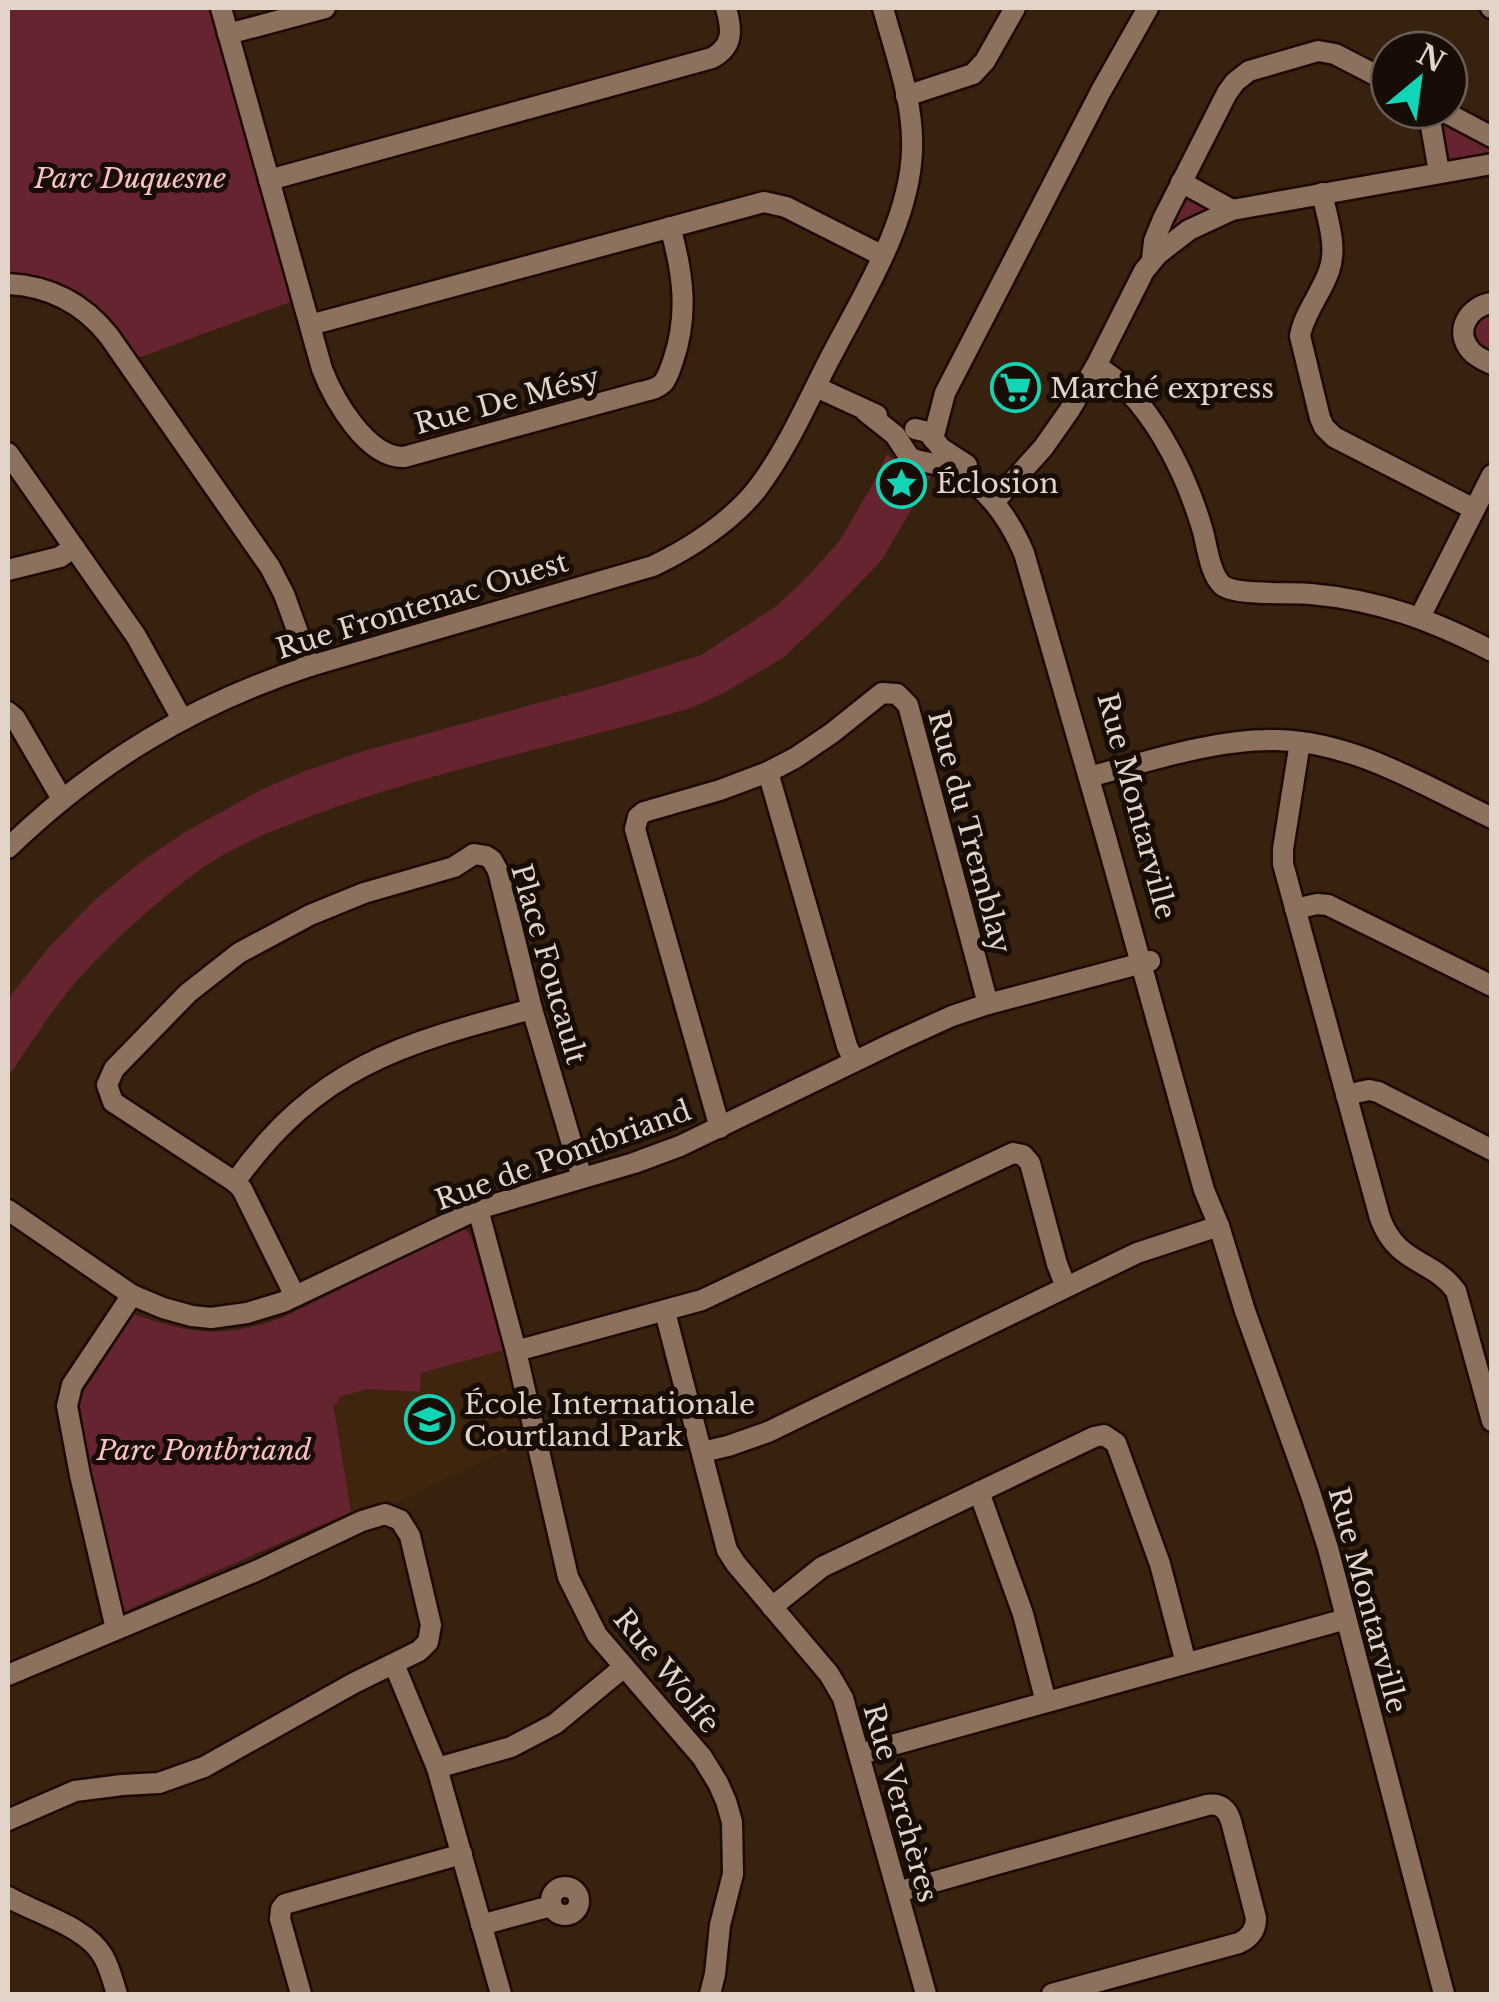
<svg xmlns="http://www.w3.org/2000/svg" width="1499" height="2002" viewBox="0 0 1499 2002" font-family="'Libre Baskerville',serif">
<style>
.built{fill:#40250e}
.green{fill:#652430}
.lines{fill:none;stroke-linecap:round;stroke-linejoin:round}
.minor-casing{stroke:#1d0a00;stroke-width:25}
.minor{stroke:#8b715e;stroke-width:20}
.labels{text-anchor:middle;stroke-width:10;stroke-linejoin:round;paint-order:stroke}
.park-label{font-size:28px;font-style:italic;fill:#f8c1c6;stroke:#170d06}
.poi-label{font-size:28px;fill:#e3d4ca;stroke:#170d06;text-anchor:start}
.street-label{font-size:28px;fill:#e3d4ca;stroke:#170d06}
</style>
<rect width="100%" height="100%" fill="#37210f"/>
<polygon class="built" points="504,1350 529,1440 393,1504 382,1502 351,1512 332,1399"/>
<g class="green">
<path d="M 8,8 L 211,8 L 285,279 L 287,280 L 293,301 L 138,358 C 102,304 74,278 8,273 Z"/>
<polygon points="1442,121 1490,146 1491,154 1487,157 1448,161 1446,159 1440,123"/>
<polygon points="1185,197 1202,204 1206,209 1204,213 1175,228 1172,225 1172,220"/>
<path d="M 1491,312 L 1491,354 C 1475,346 1470,337 1477,319 Z"/>
<path d="M 887,454 L 911,474 L 931,476 L 881,561 L 829,615 L 784,657 L 722,694 L 691,708 C 577,741 461,765 348,803 C 297,821 241,840 197,872 C 156,902 118,936 84,973 C 55,1004 32,1042 8,1077 L 8,999 L 49,947 L 97,898 L 141,862 L 185,832 L 261,790 L 305,771 L 360,752 L 615,682 L 701,655 L 778,605 L 809,575 L 840,540 L 874,482 Z"/>
<path d="M 459,1230 L 466,1230 L 471,1236 L 504,1350 L 421,1373 L 420,1392 L 367,1389 L 339,1397 L 337,1404 L 333,1403 L 351,1512 L 121,1613 L 76,1410 L 77,1402 L 134,1314 C 193,1335 226,1339 286,1316 Z"/>
</g>
<g class="lines">
<defs>
<g id="minor">
<path d="M 221,8 L 322,369 C 334,400 367,458 404,457 L 641,392 C 649,390 657,389 663,383 C 668,377 670,369 673,361 C 689,315 683,272 670,227"/>
<polyline points="1491,8 1492,8"/>
<polyline points="228,34 325,8"/>
<polyline points="906,96 973,74 985,61 1015,8"/>
<polyline points="1432,110 1430,120 1439,172"/>
<polyline points="1441,110 1492,137"/>
<path d="M 269,180 L 712,58 C 734,46 732,29 726,8"/>
<polyline points="1181,182 1232,210"/>
<path d="M 1322,193 C 1327,218 1338,246 1329,271 C 1321,294 1304,313 1300,336 L 1320,418 L 1324,427 L 1334,437 L 1474,509"/>
<polyline points="1152,260 1154,241 1163,219 1227,93 1235,82 1249,71 1318,51 1335,54 1389,82"/>
<path d="M 8,284 C 50,286 83,303 109,336 L 270,567 L 284,594 L 310,666"/>
<path d="M 1492,303 C 1469,306 1453,331 1471,351 C 1476,357 1484,360 1492,364"/>
<polyline points="310,325 764,202 786,207 883,256"/>
<path d="M 1096,366 C 1149,396 1185,471 1202,528 C 1207,544 1209,572 1222,585 C 1235,596 1291,592 1311,594 C 1378,600 1432,620 1492,651"/>
<polyline points="816,387 877,415"/>
<path d="M 866,412 L 895,435 L 910,458 C 923,463 937,463 950,468 C 986,485 1009,518 1024,553 L 1105,834 L 1204,1190 L 1219,1226 L 1245,1311 L 1310,1492 L 1328,1548 L 1444,1994"/>
<polyline points="915,429 928,432 941,448 967,465"/>
<polyline points="933,439 945,393 1101,91 1148,8"/>
<polyline points="8,453 136,636 182,719"/>
<polyline points="994,502 1043,448 1069,411 1096,366 1144,271 1158,254 1189,230 1232,210 1492,164"/>
<polyline points="8,570 60,557 74,547"/>
<polyline points="1420,617 1492,475"/>
<polyline points="8,712 15,718 62,799"/>
<path d="M 1300,742 L 1283,849 L 1283,864 L 1380,1218 C 1397,1265 1433,1259 1456,1291 L 1492,1421"/>
<polyline points="768,772 847,1046 854,1061"/>
<path d="M 1089,777 C 1145,762 1219,738 1277,740 C 1355,742 1423,785 1492,818"/>
<path d="M 8,848 C 96,763 193,704 310,666 L 653,566 C 689,549 732,521 757,489 C 786,451 806,405 828,362 C 861,298 910,223 912,150 C 914,102 895,53 883,8"/>
<polyline points="1295,909 1317,904 1328,905 1492,986"/>
<polyline points="1346,1095 1369,1090 1378,1092 1492,1150"/>
<polyline points="720,1128 635,829 638,817 644,812 720,790 768,772 795,758 832,733 882,693 897,694 908,705 988,1004"/>
<path d="M 235,1182 C 318,1066 401,1044 532,1009"/>
<polyline points="478,1209 516,1351 568,1577 597,1635 702,1757 718,1783 726,1801 732,1822 733,1874 720,1925 715,1974 710,1994"/>
<polyline points="8,1210 132,1295 163,1308 192,1316 211,1318 247,1313 283,1302 478,1209 634,1163 680,1146 897,1041 952,1016 988,1004 1150,961"/>
<polyline points="295,1296 242,1189 235,1182 113,1102 107,1085 114,1069 188,993 239,953 310,915 364,893 454,867 474,854 486,856 492,860 498,871 532,1009 582,1178"/>
<polyline points="665,1312 727,1550 736,1564 829,1674 843,1698 926,1994"/>
<polyline points="516,1351 702,1300 1013,1153 1023,1155 1030,1163 1057,1264 1066,1287"/>
<polyline points="702,1452 728,1446 768,1432 1137,1253 1219,1226"/>
<polyline points="979,1492 1023,1614 1046,1702"/>
<polyline points="772,1607 822,1567 1094,1437 1104,1435 1116,1443 1160,1564 1186,1663"/>
<polyline points="116,1629 80,1475 67,1406 72,1385 132,1295"/>
<polyline points="394,1664 437,1768 501,1994"/>
<polyline points="8,1675 256,1571 362,1521 385,1514 400,1520 410,1536 431,1625 428,1642 419,1651 354,1683 204,1767 159,1783 122,1785 75,1791 8,1820"/>
<polyline points="860,1754 1346,1619"/>
<polyline points="437,1768 511,1747 555,1724 624,1667"/>
<circle cx="565" cy="1901" r="14"/>
<path d="M 898,1892 L 1207,1805 C 1220,1803 1227,1809 1231,1821 L 1256,1918 C 1256,1930 1250,1938 1239,1943 L 1052,1994"/>
<path d="M 8,1897 C 37,1914 86,1926 103,1956 C 110,1968 113,1982 117,1994"/>
<polyline points="481,1925 551,1906"/>
<polyline points="301,1994 280,1919 281,1909 285,1904 462,1854"/>
</g>
</defs>
<use href="#minor" class="minor-casing"/>
<use href="#minor" class="minor"/>
</g>
<defs>
<symbol id="supermarket-ring" viewBox="-11 -11 22 22"><circle r="9.5" fill="#170d06" stroke="#11d5b4" stroke-width="1.5"/><path d="M-6-5.5h2.5l.6 2H6L4.5 2H-2.5L-4.4-4H-6ZM-1.5 3.2a1.3 1.3 0 1 0 .1 0ZM3 3.2a1.3 1.3 0 1 0 .1 0Z" fill="#11d5b4"/></symbol>
<symbol id="sight-ring" viewBox="-11 -11 22 22"><circle r="9.5" fill="#170d06" stroke="#11d5b4" stroke-width="1.5"/><path d="M0-6L1.8-2.2L6-1.7L2.9 1.2L3.7 5.4L0 3.3L-3.7 5.4L-2.9 1.2L-6-1.7L-1.8-2.2Z" fill="#11d5b4"/></symbol>
<symbol id="school-ring" viewBox="-11 -11 22 22"><circle r="9.5" fill="#170d06" stroke="#11d5b4" stroke-width="1.5"/><path d="M0-5L7-2L0 1L-7-2ZM-4 1L0 2.5L4 1V4Q0 6-4 4Z" fill="#11d5b4"/></symbol>
</defs>
<g fill-rule="evenodd">
<use href="#supermarket-ring" x="988" y="360" width="55" height="55"/>
<use href="#sight-ring" x="874" y="456" width="55" height="55"/>
<use href="#school-ring" x="402" y="1392" width="55" height="55"/>
</g>
<g class="labels">
<g class="park-label">
<text x="130" y="188">Parc Duquesne</text>
<text x="204" y="1460">Parc Pontbriand</text>
</g>
<g class="poi-label">
<text x="1050" y="398">Marché express</text>
<text x="936" y="493">Éclosion</text>
<text x="464" y="1414">École Internationale<tspan x="464" dy="32">Courtland Park</tspan></text>
</g>
<g class="street-label">
<text transform="translate(507 400) rotate(-15)" y="10">Rue De Mésy</text>
<text transform="translate(422 605) rotate(-17)" y="10">Rue Frontenac Ouest</text>
<text transform="translate(1137 806) rotate(75)" y="10">Rue Montarville</text>
<text transform="translate(970 832) rotate(75)" y="10">Rue du Tremblay</text>
<text transform="translate(549 964) rotate(74)" y="10">Place Foucault</text>
<text transform="translate(563 1155) rotate(-20)" y="10">Rue de Pontbriand</text>
<text transform="translate(1368 1600) rotate(75)" y="10">Rue Montarville</text>
<text transform="translate(667 1671) rotate(51)" y="10">Rue Wolfe</text>
<text transform="translate(901 1803) rotate(74)" y="10">Rue Verchères</text>
</g>
</g>
<rect width="1499" height="2002" fill="none" stroke="#e3d4ca" stroke-width="20"/>
<g transform="translate(1419 80) rotate(29)"><circle r="48" fill="#170d06" stroke="#695d54" stroke-width="2.5"/>
<path d="M0-8L18 38L0 25L-18 38Z" fill="#11d5b4"/>
<text y="-15" font-size="28" font-weight="bold" text-anchor="middle" fill="#e3d4ca">N</text>
</g>
</svg>
